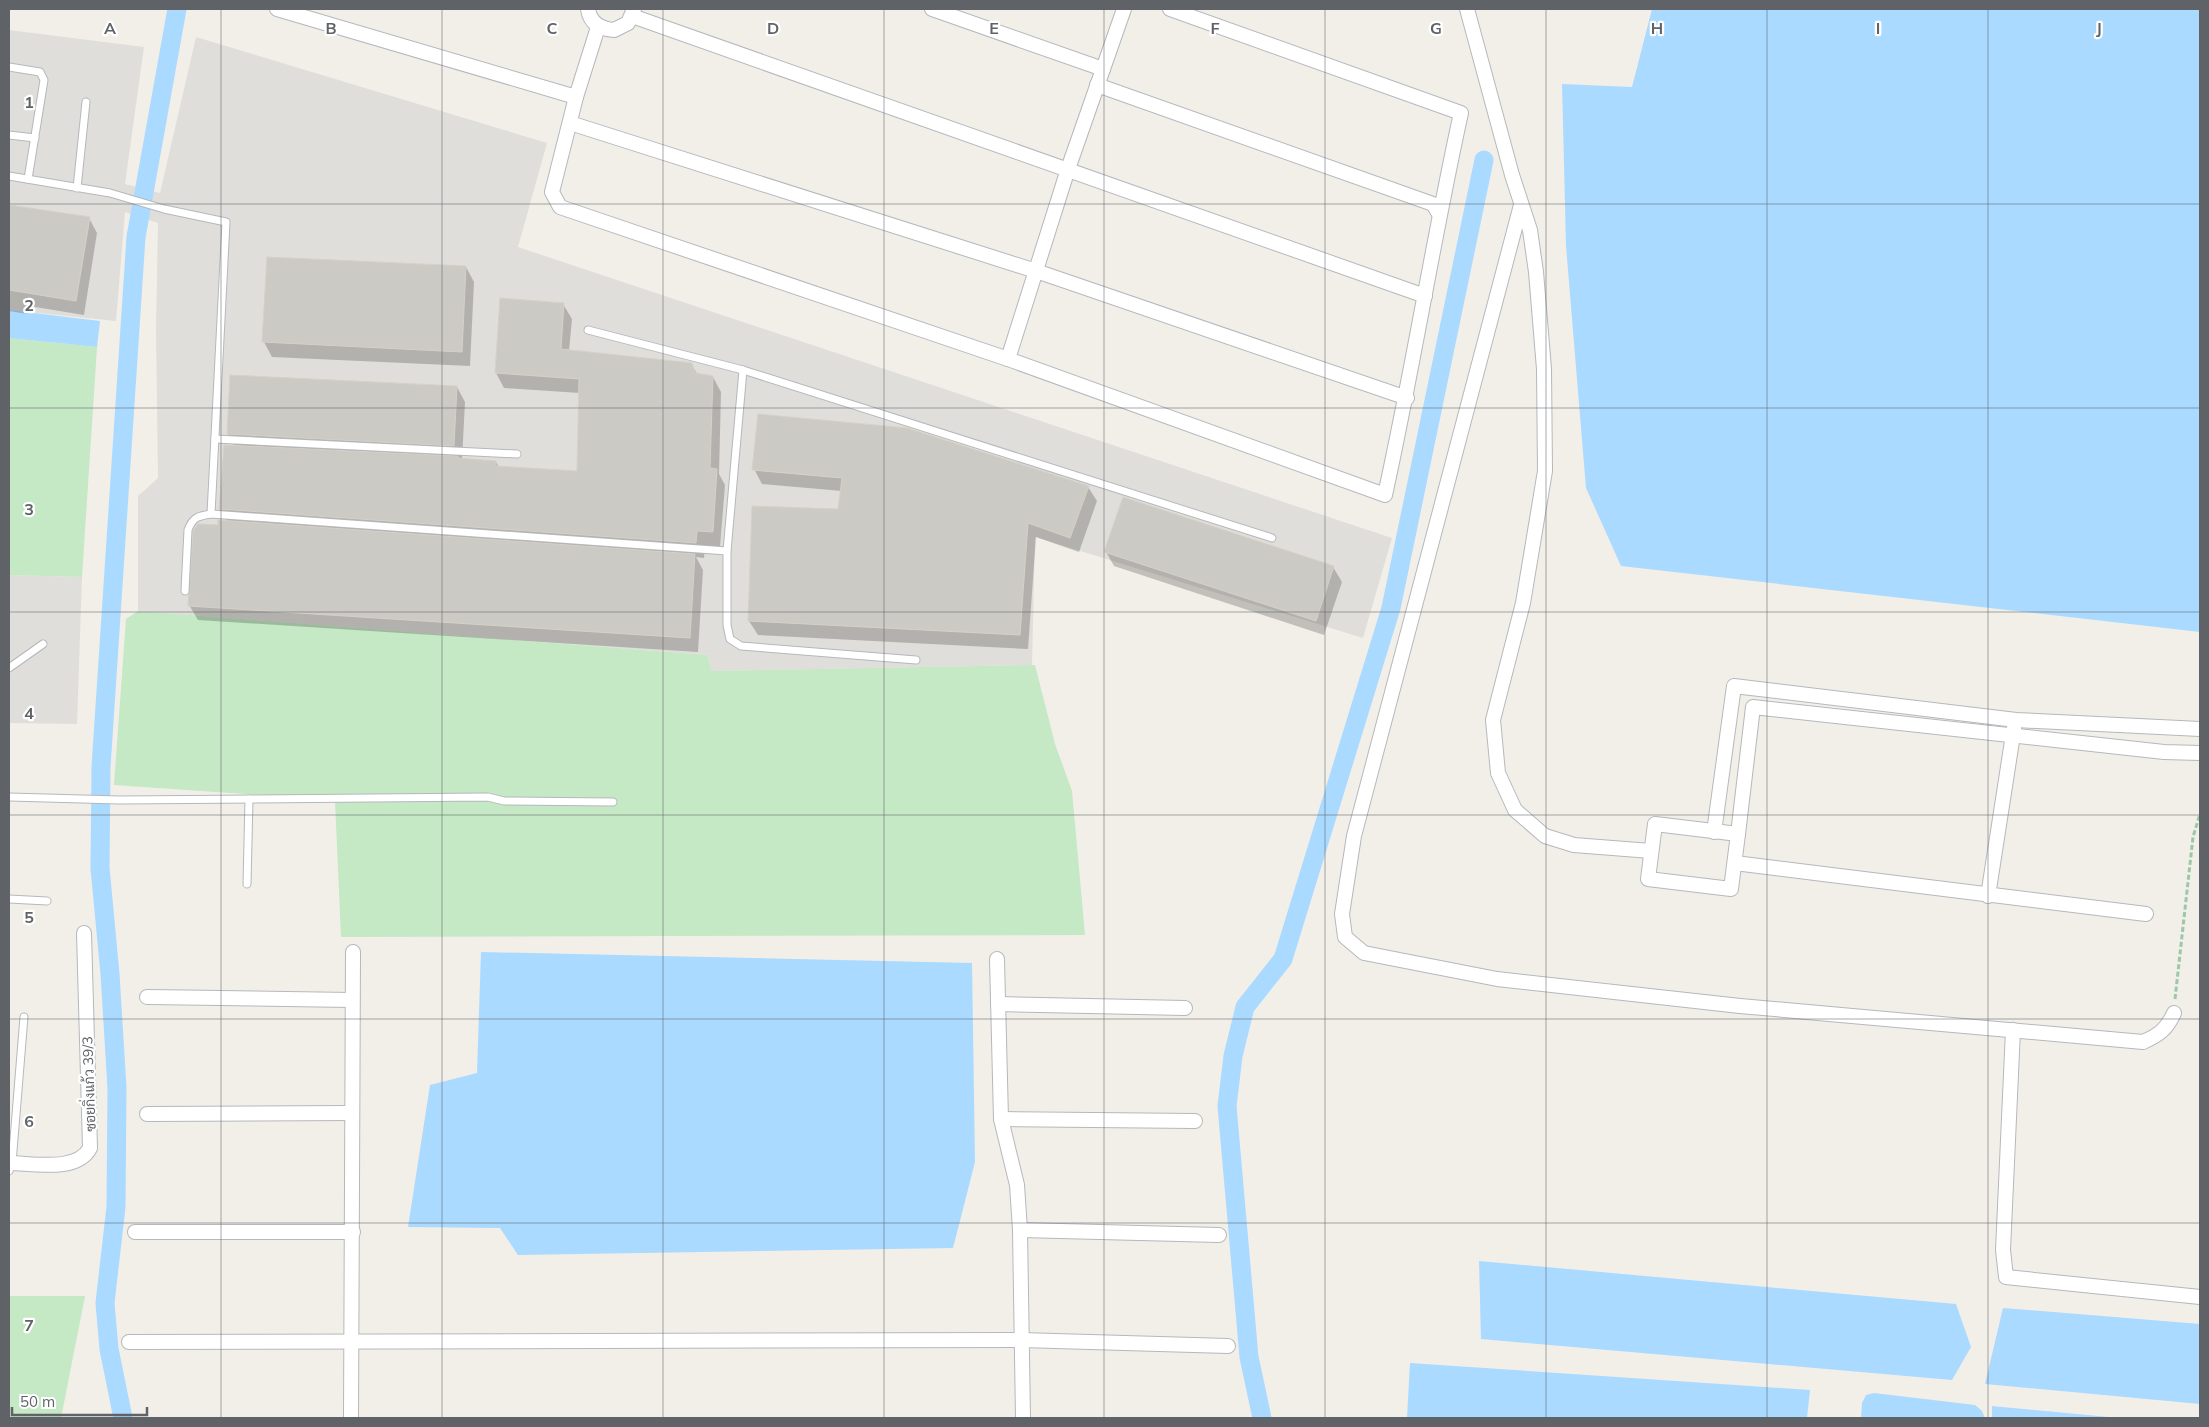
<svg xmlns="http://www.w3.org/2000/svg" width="2209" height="1427" viewBox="0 0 2209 1427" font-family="Mulish,Sarabun,sans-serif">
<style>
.industrial{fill:#e0deda}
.green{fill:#c5e8c5}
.water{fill:#aadaff}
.shadow{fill:#0003}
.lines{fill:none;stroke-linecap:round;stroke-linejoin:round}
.canal{stroke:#aadaff;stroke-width:19}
.building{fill:#cccac5;stroke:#d6d1c6}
.service-casing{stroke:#b5b8bc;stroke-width:9}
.minor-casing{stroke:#b5b8bc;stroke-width:16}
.path{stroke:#9cc7a9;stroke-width:3;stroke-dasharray:5 2.5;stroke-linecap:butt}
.service{stroke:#fff;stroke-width:7}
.minor{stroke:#fff;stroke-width:14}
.grid{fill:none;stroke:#5f6368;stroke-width:1;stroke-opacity:0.55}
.labels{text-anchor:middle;stroke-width:4.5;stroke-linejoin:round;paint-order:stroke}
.street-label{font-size:14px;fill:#5f6368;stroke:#fff}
.grid-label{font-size:16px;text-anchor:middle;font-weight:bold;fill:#5f6368;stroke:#fff;stroke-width:4.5;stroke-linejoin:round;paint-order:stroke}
</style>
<rect width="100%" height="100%" fill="#f1efe8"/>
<g class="industrial">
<polygon points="9,30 144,47 125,184 160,193 196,37 547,143 518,247 1392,538 1363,638 1035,537 1032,665 711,671 708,655 138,611 138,496 158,478 156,329 158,223 125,212 116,321 9,310"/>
<polygon points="9,575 82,577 77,724 9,723"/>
</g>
<g class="green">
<polygon points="9,338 97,347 82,577 9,575"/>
<polygon points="138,611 708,655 711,671 1035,665 1055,744 1072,791 1085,935 341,937 335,800 114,785 126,619"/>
<polygon points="9,1296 85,1296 61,1418 9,1418"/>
</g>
<g class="water">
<polygon points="1652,9 2200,9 2200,632 1621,566 1586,488 1566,246 1562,84 1632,87"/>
<polygon points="9,310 100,321 97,347 9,338"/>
<polygon points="481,952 972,963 975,1162 953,1248 518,1255 500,1228 408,1227 430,1085 477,1073"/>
<polygon points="1479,1261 1956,1304 1971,1347 1952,1380 1481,1339"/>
<polygon points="2003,1308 2200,1324 2200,1404 1985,1384"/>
<polygon points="1410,1363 1810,1390 1807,1418 1407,1418"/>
<polygon points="1874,1393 1975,1405 1982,1411 1985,1418 1861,1418 1862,1403 1866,1395"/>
<polygon points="1992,1406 2119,1418 1992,1418"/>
</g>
<g class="shadow">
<polygon points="9,206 89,218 97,233 84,315 29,306 28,314 9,311"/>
<polygon points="268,258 466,267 474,282 470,366 272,357 264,342"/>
<polygon points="563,304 572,319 569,351 691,364 698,375 713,377 721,392 719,474 725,485 720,547 705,546 704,558 696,557 703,570 698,652 198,620 189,605 219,526 228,522 220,509 235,447 228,434 457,387 465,402 462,460 496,462 499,467 578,472 580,393 504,388 496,373"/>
<polygon points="754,469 1088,487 1097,501 1079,552 1036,537 1028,649 758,635 749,621 839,511 842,491 762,484"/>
<polygon points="1106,552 1333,567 1342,582 1324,635 1114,566"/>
</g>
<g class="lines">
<g class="canal">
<polyline points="123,1418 109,1349 105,1303 116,1207 117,1088 110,974 100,868 101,767 136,237 177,9"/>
<polyline points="1262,1418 1249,1357 1227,1106 1233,1056 1245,1007 1283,959 1391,608 1484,160"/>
</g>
</g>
<g class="building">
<polygon points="9,205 90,217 76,301 9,290"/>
<polygon points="267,257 466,266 462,352 262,342"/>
<polygon points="500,298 564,303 561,349 692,363 695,373 713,376 710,468 717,469 713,532 697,531 696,543 219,509 224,445 458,456 458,458 496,461 496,466 577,471 579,379 495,373"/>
<polygon points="230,375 457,386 454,446 227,434"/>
<polygon points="758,414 907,428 1089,486 1070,538 1028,523 1020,635 748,621 752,506 838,509 842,478 752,470"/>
<polygon points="1123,497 1334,566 1316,621 1104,552"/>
<polygon points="218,520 695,554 690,638 188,606 193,531 198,524 218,525"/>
</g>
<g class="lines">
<defs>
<g id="service">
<polyline points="9,67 40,72 44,80 28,179"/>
<polyline points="9,135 35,138"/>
<polyline points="9,176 110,193 164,209 226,222 211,514 727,551"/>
<polyline points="77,188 86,102"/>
<polyline points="588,330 743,370 1272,538"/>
<polyline points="743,370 727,551 727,625 730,639 741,646 916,660"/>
<polyline points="215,439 517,454"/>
<path d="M 185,591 L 188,530 C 193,517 198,516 211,514"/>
<polyline points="9,668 43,644"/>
<polyline points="9,797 119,800 488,797 504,801 613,802"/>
<polyline points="247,884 249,799"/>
<polyline points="9,899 47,901"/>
<polyline points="9,1171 12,1163 24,1017"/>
</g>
<g id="minor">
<polyline points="277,9 576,97"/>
<path d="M 588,9 C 590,23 600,29 614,30 L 628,23 L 634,9"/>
<polyline points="932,9 1103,69"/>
<polyline points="1467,9 1512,175 1530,230 1536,272 1544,369 1545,471 1523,603 1493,720 1498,773 1515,810 1545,836 1574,845 1651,851"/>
<polyline points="632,16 1425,296"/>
<path d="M 598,27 L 576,97 L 552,192 L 560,207 L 1008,359 L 1385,495 C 1413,368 1433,240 1461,113 L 1170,9"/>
<polyline points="1097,85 1433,204 1439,214"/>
<polyline points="570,123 1036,271 1407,398"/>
<path d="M 1521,205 L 1354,836 L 1342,914 L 1345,937 L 1364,953 L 1497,979 L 1740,1006 L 2143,1042 C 2159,1035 2167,1029 2174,1013"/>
<polyline points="1008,359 1068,169 1124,9"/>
<polygon points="1655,824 1738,834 1731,889 1648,879"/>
<polyline points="1714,832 1734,686 2016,720 2200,729"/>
<polyline points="1738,834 1753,707 2164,752 2200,753"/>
<polyline points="1735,863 2146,914"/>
<polyline points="1988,896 2014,728"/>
<polyline points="997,959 1001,1119 1017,1185 1020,1230 1023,1418"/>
<polyline points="147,997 352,1000"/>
<polyline points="998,1004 1185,1008"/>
<polyline points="2013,1030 2003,1250 2006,1277 2200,1297"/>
<polyline points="147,1114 351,1113"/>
<polyline points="1001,1119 1195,1121"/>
<path d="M 9,1163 C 32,1163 77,1173 90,1148 L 84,933"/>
<polyline points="1020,1230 1219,1235"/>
<polyline points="135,1232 353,1232"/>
<polyline points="129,1342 1021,1340 1228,1346"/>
<polyline points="351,1418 353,952"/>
</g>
</defs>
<use href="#service" class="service-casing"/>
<use href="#minor" class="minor-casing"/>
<polyline class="path" points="2175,999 2193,837 2200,814"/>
<use href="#service" class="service"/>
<use href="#minor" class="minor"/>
</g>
<path class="grid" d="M 221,9 L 221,1418M 442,9 L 442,1418M 663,9 L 663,1418M 884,9 L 884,1418M 1104,9 L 1104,1418M 1325,9 L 1325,1418M 1546,9 L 1546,1418M 1767,9 L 1767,1418M 1988,9 L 1988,1418M 9,204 L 2200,204M 9,408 L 2200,408M 9,612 L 2200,612M 9,815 L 2200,815M 9,1019 L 2200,1019M 9,1223 L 2200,1223"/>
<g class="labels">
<g class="street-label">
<text transform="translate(89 1084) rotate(-92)" y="5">ซอยกิ่งแก้ว 39/3</text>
</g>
</g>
<g class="grid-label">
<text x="110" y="34">A</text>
<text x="331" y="34">B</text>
<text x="552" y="34">C</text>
<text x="773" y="34">D</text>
<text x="994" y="34">E</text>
<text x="1215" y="34">F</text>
<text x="1436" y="34">G</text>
<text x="1657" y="34">H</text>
<text x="1878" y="34">I</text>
<text x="2099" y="34">J</text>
<text x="29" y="108">1</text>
<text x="29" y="311">2</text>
<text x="29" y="515">3</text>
<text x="29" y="719">4</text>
<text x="29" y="923">5</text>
<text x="29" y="1127">6</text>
<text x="29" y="1331">7</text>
</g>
<rect width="2209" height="1427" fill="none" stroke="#5f6368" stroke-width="20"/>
<path d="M12 1407v8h135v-8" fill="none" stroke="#5f6368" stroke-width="2.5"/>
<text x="20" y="1407" font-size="15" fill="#5f6368" stroke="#ffffff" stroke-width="4" paint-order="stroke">50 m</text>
</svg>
